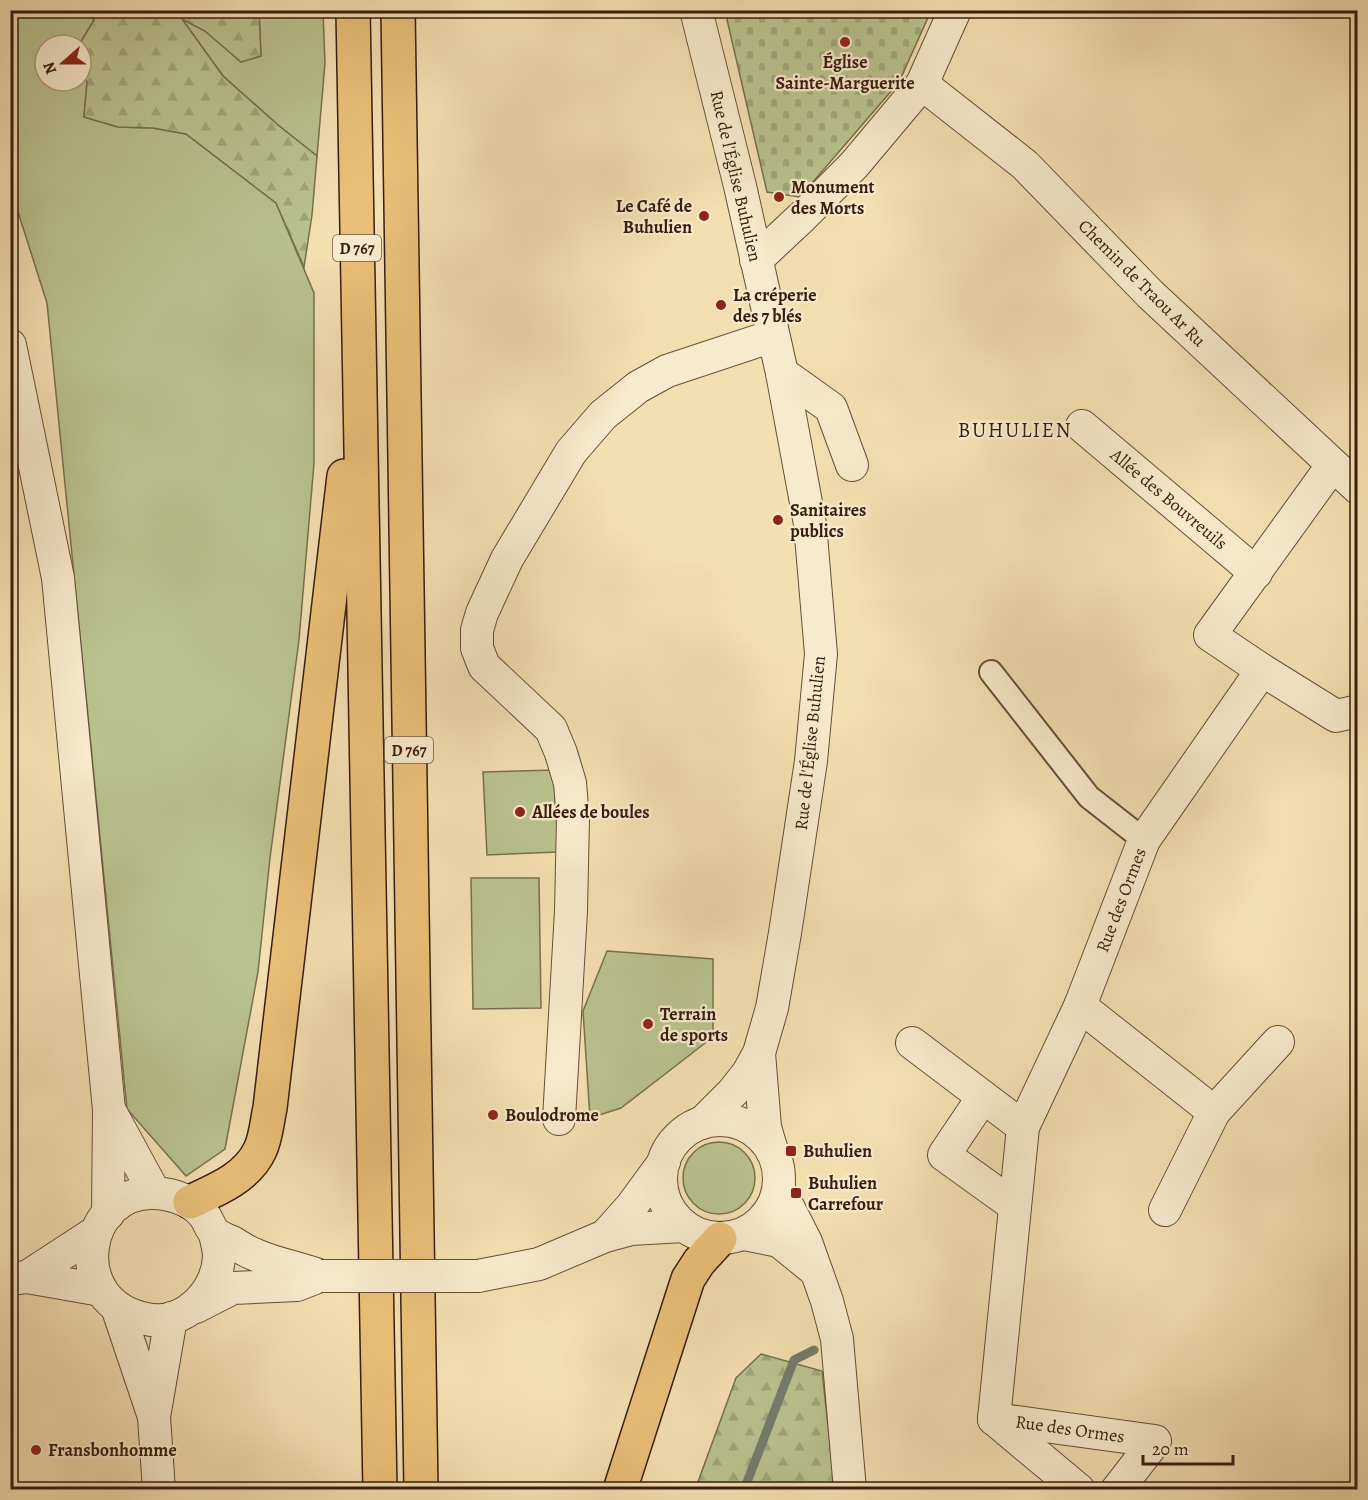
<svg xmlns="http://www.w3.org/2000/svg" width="1368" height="1500" viewBox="0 0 1368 1500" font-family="Alegreya,serif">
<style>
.grass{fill:#b9c28d;stroke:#786f4e;stroke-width:1.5}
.forest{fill:url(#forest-firs);stroke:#786f4e;stroke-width:1.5}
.cemetery{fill:url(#cemetery-stones);stroke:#786f4e;stroke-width:1.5}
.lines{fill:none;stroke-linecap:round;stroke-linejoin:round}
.stream{stroke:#747c6e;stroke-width:9}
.pedestrian-casing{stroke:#664d38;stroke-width:26}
.minor-casing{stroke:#664d38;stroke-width:34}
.trunk-casing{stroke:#371c10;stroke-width:36}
.pedestrian{stroke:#f8eacc;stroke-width:22}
.minor{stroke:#f8eacc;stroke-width:32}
.trunk{stroke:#eac078;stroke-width:33}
.minor-bridge-casing{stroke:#664d38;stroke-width:34;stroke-linecap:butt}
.minor-bridge{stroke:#f8eacc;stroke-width:32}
.poi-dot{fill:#8f2418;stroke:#f8eacc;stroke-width:2}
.labels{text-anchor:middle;stroke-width:4.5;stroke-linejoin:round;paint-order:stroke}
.shield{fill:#f8eacc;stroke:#715a48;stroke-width:1.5}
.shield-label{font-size:16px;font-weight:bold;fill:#371c10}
.poi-label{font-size:18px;font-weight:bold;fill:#371c10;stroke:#f8eacc;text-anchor:start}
.street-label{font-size:18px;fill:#371c10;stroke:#f8eacc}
.quarter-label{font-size:21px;letter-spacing:1.5px;fill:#371c10;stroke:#f8eacc}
</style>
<defs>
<pattern id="forest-firs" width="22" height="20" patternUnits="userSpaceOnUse" patternTransform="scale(1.5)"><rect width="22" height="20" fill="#b9c28d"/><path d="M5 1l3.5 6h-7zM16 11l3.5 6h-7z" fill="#a0a679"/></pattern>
<pattern id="cemetery-stones" width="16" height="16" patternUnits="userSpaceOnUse" patternTransform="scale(1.5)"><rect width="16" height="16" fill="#b9c28d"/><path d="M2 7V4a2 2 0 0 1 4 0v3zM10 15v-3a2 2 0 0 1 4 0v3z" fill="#a0a679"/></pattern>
</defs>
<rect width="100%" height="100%" fill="#f4dfb1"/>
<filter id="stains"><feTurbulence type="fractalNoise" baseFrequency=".00333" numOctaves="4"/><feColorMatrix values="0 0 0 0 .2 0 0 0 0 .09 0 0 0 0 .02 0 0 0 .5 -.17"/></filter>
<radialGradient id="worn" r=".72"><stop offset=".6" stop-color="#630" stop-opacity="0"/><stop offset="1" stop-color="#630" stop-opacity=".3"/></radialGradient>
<g class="grass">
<polygon points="10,11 86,11 94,20 79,45 45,45 45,81 81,81 81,59 87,82 84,117 118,127 153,128 186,134 276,203 314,293 314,463 299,640 270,858 258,972 225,1149 186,1176 127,1109 47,303 11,190"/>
<polygon points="259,11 323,11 325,63 317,156 278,125 223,76 181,18 205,31 241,62 261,56"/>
<polygon points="554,770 558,852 487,855 483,772"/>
<polygon points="471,878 539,878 541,1008 473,1009"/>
<polygon points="607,951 713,959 713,1037 621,1108 590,1118 583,1011"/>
<circle cx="719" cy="1178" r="36"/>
</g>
<g class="forest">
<polygon points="86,11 259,11 261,56 241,62 205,31 182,19 223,76 278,125 317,156 312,215 304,267 276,203 186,134 153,128 118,127 84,117 87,82 81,59 81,45 79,45 94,20"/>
<polygon points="761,1354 822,1371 835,1489 695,1490 736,1378"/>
</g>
<polygon class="cemetery" points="725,11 726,10 931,11 899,82 800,197 767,192"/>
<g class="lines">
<polyline class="stream" points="744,1490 794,1360 814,1350"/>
<defs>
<polyline id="pedestrian" points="991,672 1089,797 1144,840"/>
<g id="minor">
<polyline points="696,10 740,186 782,373 810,524 821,654 811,761 785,933 772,1008 759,1053 748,1073 733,1092 702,1123"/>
<polyline points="922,84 1025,165 1150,294 1358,488"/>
<polyline points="756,260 802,217 854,165 922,84 955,10"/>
<polyline points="10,345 58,578 109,1110 108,1214"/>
<polyline points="782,373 831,408 852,465"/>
<polyline points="1082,426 1256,573"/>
<polyline points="1262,670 1336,716 1358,711"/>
<polyline points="1080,1006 1214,1112"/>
<polyline points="912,1043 1023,1127"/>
<polyline points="759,1053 765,1127 772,1151"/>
<polyline points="983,1097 944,1155 1015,1206"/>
<polyline points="110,1111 154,1192"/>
<polyline points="559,1119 571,911 573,819 570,783 561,753 551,729 484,666 477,648 477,630 482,613 507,559 571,452 603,415 638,387 667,371 773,336"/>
<circle cx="720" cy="1179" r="59"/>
<polyline points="779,1189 806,1242 827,1301 837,1339 850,1490"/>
<polyline points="1165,1210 1214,1112 1278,1042"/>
<path d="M 215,1233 C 216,1240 219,1249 219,1256 C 218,1292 184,1327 146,1319 C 63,1302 84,1189 155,1193 C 174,1194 196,1202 206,1218 C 209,1223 211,1230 216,1234 C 220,1237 227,1240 232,1242 C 240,1247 247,1252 256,1255 C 276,1264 300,1268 321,1276"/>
<polyline points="744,1234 779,1241 816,1271"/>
<polyline points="605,1236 631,1207 664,1162"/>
<polyline points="478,1276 539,1264 605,1236 631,1229 684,1226"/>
<polyline points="27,1277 96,1232"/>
<polyline points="10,1279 27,1277 101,1290"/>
<polyline points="117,1307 153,1414"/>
<polyline points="196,1307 233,1288 297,1285 320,1276"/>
<polyline points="994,1419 1023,1127 1080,1006 1144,840 1262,670 1210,635 1332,466"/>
<polyline points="994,1419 1155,1441 1117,1490"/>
<polyline points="994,1419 1079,1490"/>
<polyline points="159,1490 154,1417 171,1318"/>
</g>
<g id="trunk">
<polyline points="353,10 380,1490"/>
<polyline points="398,10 421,1490"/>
<path d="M 190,1202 C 216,1190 247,1178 260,1150 C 266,1138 267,1121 270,1108 L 344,476"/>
<polyline points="620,1490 688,1279 699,1262 720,1239"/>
</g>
</defs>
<use href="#pedestrian" class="pedestrian-casing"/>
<use href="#minor" class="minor-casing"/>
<use href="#trunk" class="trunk-casing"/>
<use href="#pedestrian" class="pedestrian"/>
<use href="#minor" class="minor"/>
<use href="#trunk" class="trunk"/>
<defs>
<polyline id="minor-bridge" points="321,1276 478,1276"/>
</defs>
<use href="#minor-bridge" class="minor-bridge-casing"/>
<use href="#minor-bridge" class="minor-bridge"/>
</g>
<g class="poi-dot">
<circle cx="845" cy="42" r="6"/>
<circle cx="779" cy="197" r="6"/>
<circle cx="704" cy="216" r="6"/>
<circle cx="721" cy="305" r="6"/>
<circle cx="778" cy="520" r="6"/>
<circle cx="520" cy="812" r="6"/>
<circle cx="648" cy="1024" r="6"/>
<circle cx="493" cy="1115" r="6"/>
<rect x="785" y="1145" width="12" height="12" rx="3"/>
<rect x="790" y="1187" width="12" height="12" rx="3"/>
<circle cx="36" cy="1450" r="6"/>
</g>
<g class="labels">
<g class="shield">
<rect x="333" y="235" width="48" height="26" rx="4.5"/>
<rect x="385" y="737" width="48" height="26" rx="4.5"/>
</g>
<g class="shield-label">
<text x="357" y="254">D 767</text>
<text x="409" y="756">D 767</text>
</g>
<g class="poi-label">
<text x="845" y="68" text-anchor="middle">Église<tspan x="845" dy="21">Sainte-Marguerite</tspan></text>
<text x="791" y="193">Monument<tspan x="791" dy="21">des Morts</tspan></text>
<text x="692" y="212" text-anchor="end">Le Café de<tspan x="692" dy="21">Buhulien</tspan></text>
<text x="733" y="301">La créperie<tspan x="733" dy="21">des 7 blés</tspan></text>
<text x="790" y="516">Sanitaires<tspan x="790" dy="21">publics</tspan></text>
<text x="532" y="818">Allées de boules</text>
<text x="660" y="1020">Terrain<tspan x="660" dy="21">de sports</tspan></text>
<text x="505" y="1121">Boulodrome</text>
<text x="803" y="1157">Buhulien</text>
<text x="808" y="1189">Buhulien<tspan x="808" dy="21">Carrefour</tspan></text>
<text x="48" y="1456">Fransbonhomme</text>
</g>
<g class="street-label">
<text transform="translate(736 176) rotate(77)" y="6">Rue de l'Église Buhulien</text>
<text transform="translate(1142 283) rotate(45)" y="6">Chemin de Traou Ar Ru</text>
<text transform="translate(1169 499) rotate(40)" y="6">Allée des Bouvreuils</text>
<text transform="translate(810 743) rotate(-84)" y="6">Rue de l'Église Buhulien</text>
<text transform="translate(1121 900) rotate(-69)" y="6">Rue des Ormes</text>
<text transform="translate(1070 1429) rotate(8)" y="6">Rue des Ormes</text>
</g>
<g class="quarter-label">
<text x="1015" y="437">BUHULIEN</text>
</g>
</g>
<rect width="1368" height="1500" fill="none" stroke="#f4dfb1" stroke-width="36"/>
<rect x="12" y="12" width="1344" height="1476" fill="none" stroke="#371c10" stroke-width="3"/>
<rect x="18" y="18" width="1332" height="1464" fill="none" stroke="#371c10" stroke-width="1.5"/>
<g transform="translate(63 63) rotate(249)"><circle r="28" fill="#f8eacc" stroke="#ab9881" stroke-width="1.5"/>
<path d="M0-4.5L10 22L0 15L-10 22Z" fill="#8f2418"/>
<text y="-9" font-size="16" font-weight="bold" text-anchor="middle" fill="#371c10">N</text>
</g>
<path d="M1143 1455v9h90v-9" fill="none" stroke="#371c10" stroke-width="3"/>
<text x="1152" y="1455" font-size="18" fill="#371c10" stroke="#f8eacc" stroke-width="4.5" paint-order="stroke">20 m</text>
<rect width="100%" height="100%" filter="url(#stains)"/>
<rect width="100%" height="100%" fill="url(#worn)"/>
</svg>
